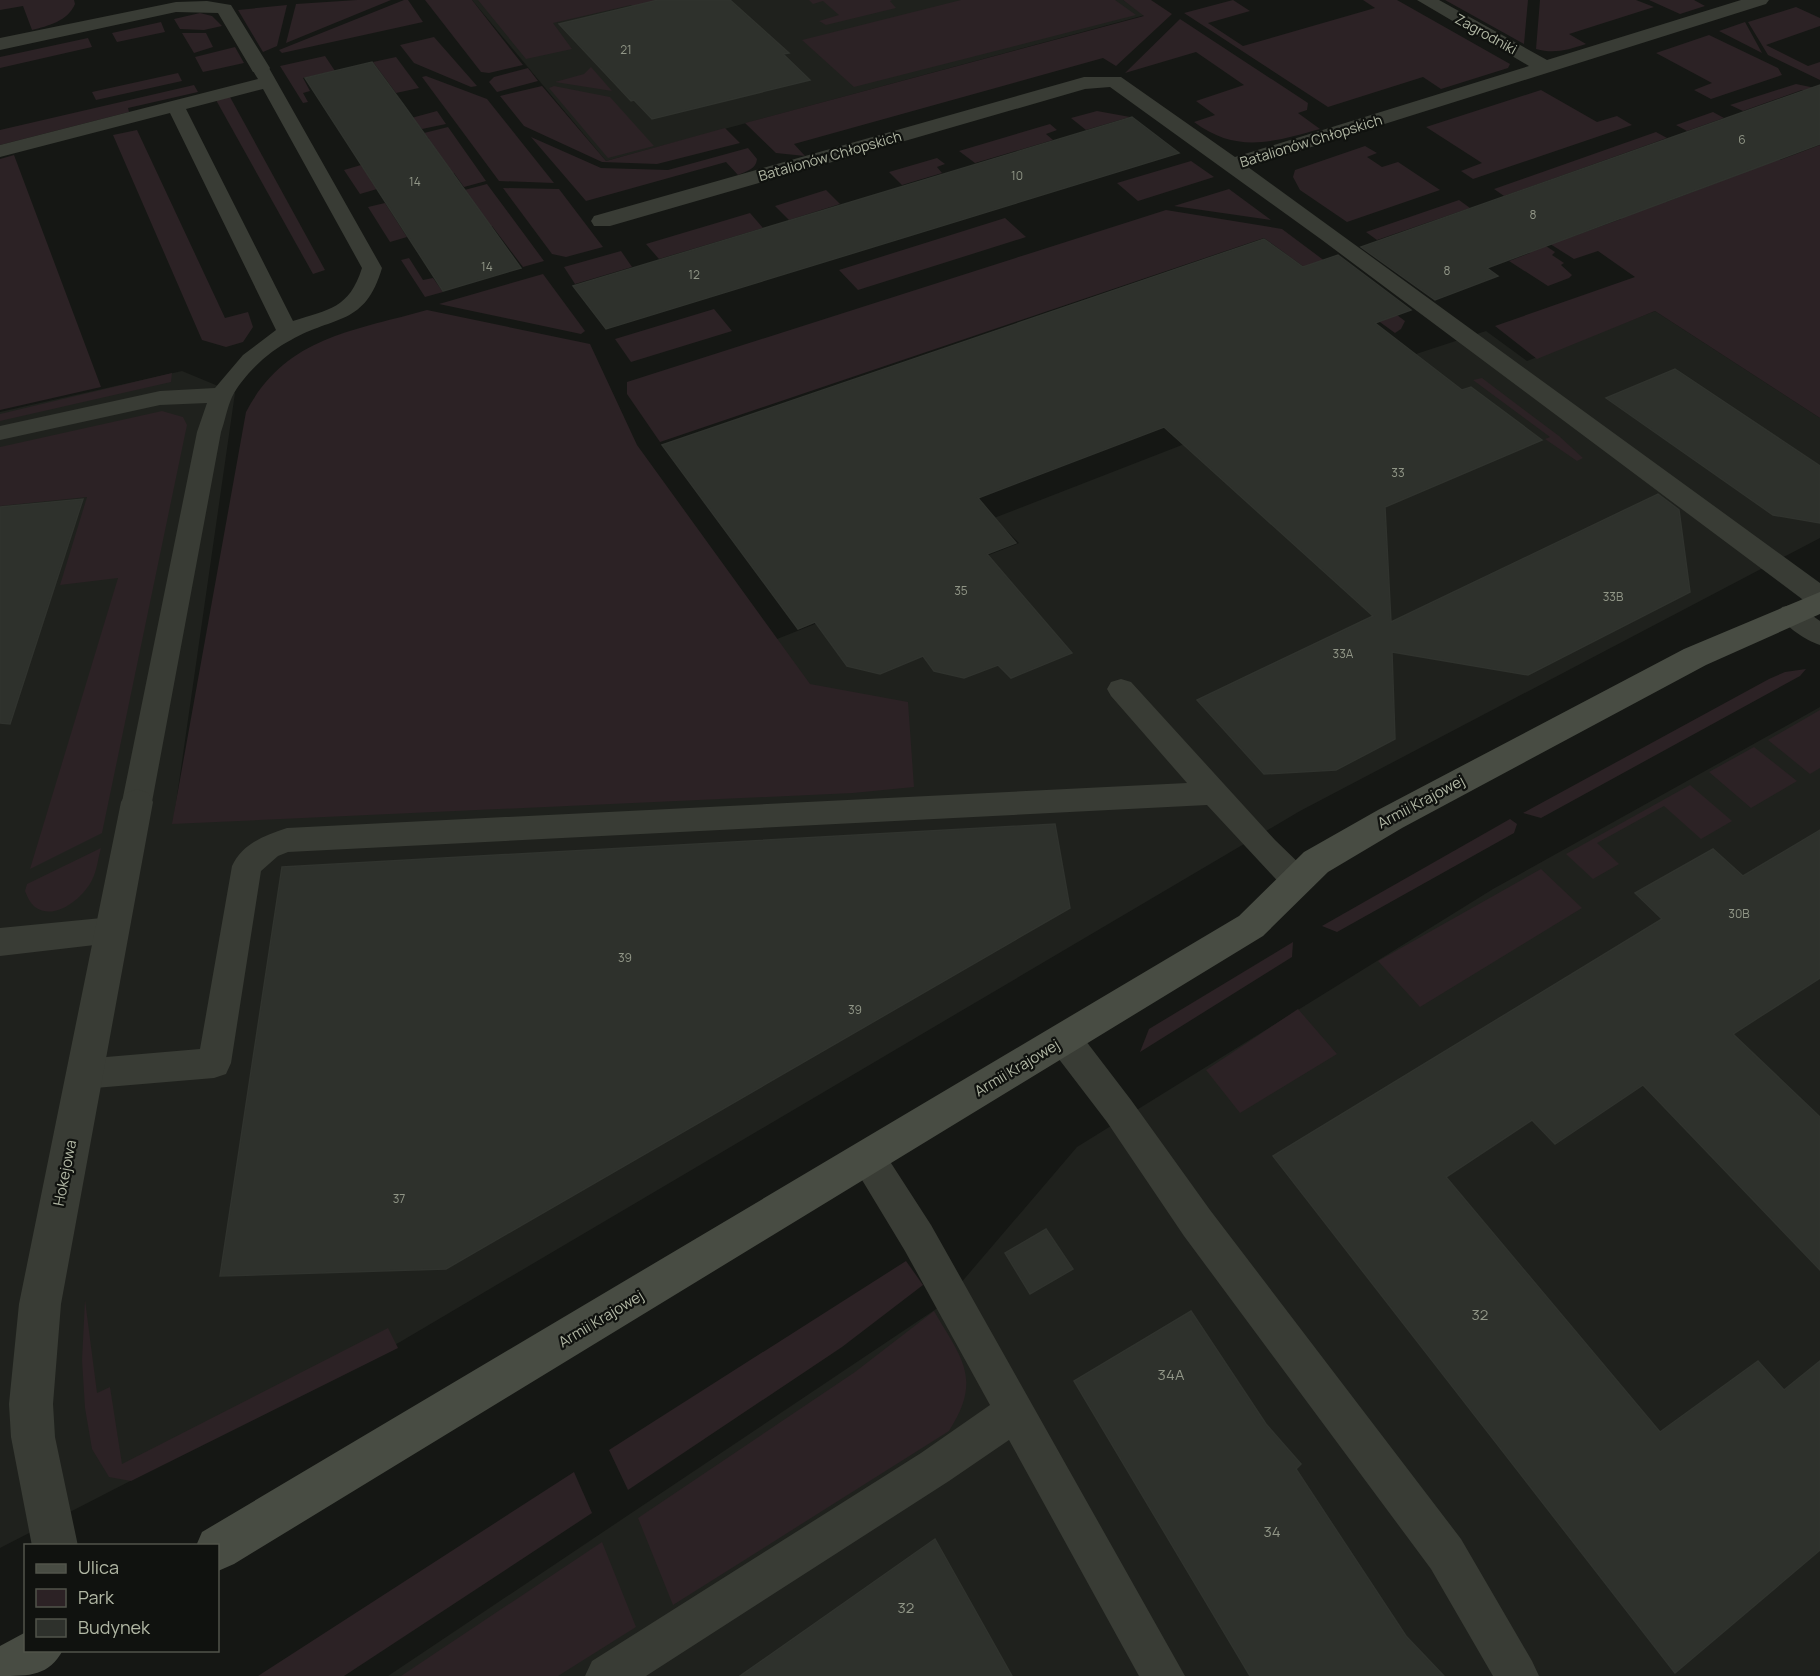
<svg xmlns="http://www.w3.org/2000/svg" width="1820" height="1676" viewBox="0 0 1820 1676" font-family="Manrope,sans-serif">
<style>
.built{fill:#1f211d}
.green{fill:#2c2225}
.building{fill:#2e312c;stroke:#30332e;stroke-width:1.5}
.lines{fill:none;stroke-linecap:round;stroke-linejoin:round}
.lane{fill:#393c35;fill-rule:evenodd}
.street{fill:#393c35;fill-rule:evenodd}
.secondary{fill:#484c43;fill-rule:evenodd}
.labels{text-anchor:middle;stroke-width:4.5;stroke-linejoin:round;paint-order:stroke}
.number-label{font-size:12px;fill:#919687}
.far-street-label{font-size:14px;fill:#b2b8a5;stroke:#10120f}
.street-label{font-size:15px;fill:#b2b8a5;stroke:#10120f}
.near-number-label{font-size:15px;fill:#919687}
</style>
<rect width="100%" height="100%" fill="#151714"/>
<g class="built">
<polygon points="472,0 1123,0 1145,15 606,161"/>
<polygon points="1655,311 1820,418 1820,538 1300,811 400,1342 0,1548 0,412 182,371 235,393 173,824 772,641 1019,543 994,518 1419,353 1486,331 1527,361"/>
<polygon points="1820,707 1820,1676 388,1676 942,1305 1077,1147 1493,889"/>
</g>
<g class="green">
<path d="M 0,0 L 74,0 L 75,4 C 68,21 48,26 32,30 L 23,6 L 0,10 Z"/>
<polygon points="357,0 391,0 286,43 296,4"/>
<polygon points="404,0 408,0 423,22 282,53 279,50"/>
<polygon points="425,0 472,0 523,65 489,73 481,72"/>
<polygon points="478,0 665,0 636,9 631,5 553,23 572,49 526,59"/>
<polygon points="809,0 892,0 890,1 896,8 826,25 819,21 839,15 823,1 813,4"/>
<polygon points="961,0 1115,0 1136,15 854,87 802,40"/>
<polygon points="1123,0 1151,0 1172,14 1116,66 1103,58 794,144 805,156 776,153 745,123 1144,16"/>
<polygon points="1233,0 1250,11 1208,23 1243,46 1375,8 1363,0 1397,0 1510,64 1508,68 1441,89 1423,77 1328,107 1184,13"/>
<polygon points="1445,0 1528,0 1524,44"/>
<path d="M 1540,0 L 1636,0 L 1654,7 L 1569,34 L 1586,44 C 1568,50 1554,54 1536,49 Z"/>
<polygon points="1649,0 1694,0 1705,6 1680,14"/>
<polygon points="287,5 277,46 263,52 238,10"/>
<polygon points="1796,7 1820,18 1820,26 1766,45 1808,66 1820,62 1820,80 1768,55 1748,22"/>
<polygon points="200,13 212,16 222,26 204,30 180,29 174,19"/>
<path d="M 1180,19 L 1308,103 L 1307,110 L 1298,113 L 1320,129 C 1273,142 1237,154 1194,122 L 1215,115 L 1196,101 L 1244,85 L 1196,52 L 1125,73 Z"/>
<polygon points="161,22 165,32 117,42 112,33"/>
<polygon points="1745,22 1762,53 1719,31"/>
<polygon points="182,33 206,33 213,47 194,53"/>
<polygon points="1709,35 1778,68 1782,75 1711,99 1694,90 1712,83 1656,53"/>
<polygon points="434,37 477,86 471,87 414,63 400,45"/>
<polygon points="88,38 92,47 0,68 0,57"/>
<polygon points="235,47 244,63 203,72 195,57"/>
<polygon points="325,56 335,71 303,78 310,91 303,93 308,102 303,103 280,66"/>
<polygon points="396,57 419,88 396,93 373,62"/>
<polygon points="591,67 612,91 555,82 584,74"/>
<polygon points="528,68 538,81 497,92 489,82 494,77"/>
<polygon points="178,73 182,81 96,100 92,92"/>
<polygon points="426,76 487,99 554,183 499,181 422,77"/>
<polygon points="1796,84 1820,89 1820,99 1802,90 1743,111 1730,105"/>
<polygon points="194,85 198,92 128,108 129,112 0,145 0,130"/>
<polygon points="542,86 606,161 725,128 740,143 657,164 602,162 524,126 500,96"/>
<polygon points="554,86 610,97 654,146 608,158 549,88"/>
<polygon points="1541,90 1597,122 1617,116 1632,125 1473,179 1461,171 1482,163 1426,127"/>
<polygon points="230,97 325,270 313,274 216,100"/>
<polygon points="437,111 446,124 422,129 419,126 410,128 404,120"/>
<polygon points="1097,111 1130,117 1086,130 1071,118"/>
<polygon points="1713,112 1724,118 1687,131 1676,125"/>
<polygon points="1050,124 1057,130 1046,134 1053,140 975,163 959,151"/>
<polygon points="448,127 486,181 464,187 454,173 444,176 420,141 429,139 424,133"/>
<polygon points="137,130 225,318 248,312 253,327 243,342 226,347 202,340 113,135"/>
<polygon points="1656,132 1667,138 1504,196 1494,189"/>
<path d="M 531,137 L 601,168 L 668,170 L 748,148 L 757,159 C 756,169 747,171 738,175 L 726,162 L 586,201 Z"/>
<polygon points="1820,145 1820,418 1655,311 1537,359 1495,326 1635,277 1598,251 1574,259 1547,242 1559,230 1571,237 1621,219 1610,211 1654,195 1666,202 1750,170 1768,154 1780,160"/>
<polygon points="1365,146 1377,153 1367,157 1382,167 1398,162 1440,190 1347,222 1300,190 1293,177 1295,170"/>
<polygon points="14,155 101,387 0,410 0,159"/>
<polygon points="937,158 945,164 937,167 942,173 902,185 889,172"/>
<polygon points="1191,161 1214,177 1138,201 1117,183"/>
<polygon points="361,165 377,189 360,194 344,170"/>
<polygon points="487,184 544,261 523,267 492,226 482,228 457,192"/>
<polygon points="503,188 559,189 603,247 566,257 552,254"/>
<polygon points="1229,189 1271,220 1174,206"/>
<polygon points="826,190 840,204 789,220 775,206"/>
<polygon points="1459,200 1470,208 1377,240 1366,232"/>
<polygon points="385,203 407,237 390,242 368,207"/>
<polygon points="1166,210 1282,229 1405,321 1401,329 1395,333 1264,238 660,442 627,394 627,382"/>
<polygon points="750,213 763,228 659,259 646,244"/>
<polygon points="1005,218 1026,237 858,290 839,270"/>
<polygon points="1543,244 1555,252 1552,255 1564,263 1561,265 1572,275 1569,278 1548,286 1509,261 1530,253 1519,245"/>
<polygon points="621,251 632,267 575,284 564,267"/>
<polygon points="409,258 423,280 433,278 443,292 425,297 401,260"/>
<polygon points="543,274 585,331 581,334 439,304"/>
<polygon points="714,309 732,331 631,362 615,339"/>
<path d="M 427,310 L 590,344 L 637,445 L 810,684 L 908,702 L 914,787 L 853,793 L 172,824 L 246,412 C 285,337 353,331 427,310 Z"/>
<polygon points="172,373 171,382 0,421 0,414"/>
<polygon points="1482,378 1559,436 1583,458 1577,461 1545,439 1550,437 1473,380"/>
<polygon points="162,411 183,417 187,425 102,833 30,869 118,578 60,585 87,497 0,506 0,447"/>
<polygon points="1806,669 1800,676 1541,818 1523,813 1769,679 1785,672"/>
<polygon points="1820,710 1820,768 1810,774 1768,740"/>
<polygon points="1754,747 1797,781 1751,808 1709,772"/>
<polygon points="1690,785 1732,821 1701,839 1664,806 1597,843 1619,864 1593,879 1566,854"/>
<polygon points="1510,819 1517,824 1514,833 1337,932 1322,926"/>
<path d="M 101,848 C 98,858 97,871 92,880 C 84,897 55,922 35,907 C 30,903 27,896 25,891 L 27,884 Z"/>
<polygon points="1541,869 1582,908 1420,1007 1378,961"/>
<polygon points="1293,942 1292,957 1140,1052 1149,1029"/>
<polygon points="1298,1009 1337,1054 1240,1113 1206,1070"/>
<polygon points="906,1261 923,1285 842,1347 628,1490 609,1450"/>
<polygon points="85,1300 97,1393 110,1387 122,1464 388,1328 398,1348 131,1481 109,1477 92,1449 85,1408 82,1360"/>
<path d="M 934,1311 C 961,1358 983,1378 949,1431 L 673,1605 L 638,1518 L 855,1372 Z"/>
<polygon points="574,1472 592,1513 344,1676 258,1676"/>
<polygon points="602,1542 636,1627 558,1676 401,1676"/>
</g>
<g class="building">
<polygon points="658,0 730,0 789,53 783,54 810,80 652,119 634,100 631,101 559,24"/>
<polygon points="372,62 403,104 521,268 443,291 305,78"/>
<polygon points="1820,85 1820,144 1487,268 1498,276 1435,300 1361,247"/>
<polygon points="1132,117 1179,153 606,329 573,286"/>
<polygon points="1264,239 1303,267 1338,255 1411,310 1375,323 1462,390 1471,387 1542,440 1385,507 1391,622 1658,494 1679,510 1690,592 1528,675 1392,652 1395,739 1336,770 1264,774 1197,700 1373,616 1164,427 978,498 1016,543 987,554 1072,653 1011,678 998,665 964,678 934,671 923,656 880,674 847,666 815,622 798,629 662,445"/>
<polygon points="1675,369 1820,466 1820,523 1773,515 1606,398"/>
<polygon points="83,499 10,724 0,723 0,507"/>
<polygon points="1055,824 1070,908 446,1269 220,1276 282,867"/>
<polygon points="1820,830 1820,978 1733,1034 1820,1117 1820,1270 1643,1085 1555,1144 1532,1120 1446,1177 1660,1432 1758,1361 1784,1390 1820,1361 1820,1550 1675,1673 1273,1156 1662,919 1635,893 1713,849 1743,876"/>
<polygon points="1046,1229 1073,1269 1030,1294 1005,1253"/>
<polygon points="1191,1311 1266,1424 1301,1464 1296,1469 1406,1636 1444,1676 1250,1676 1074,1381"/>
<polygon points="935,1539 1012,1676 740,1676"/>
</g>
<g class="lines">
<g class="lane">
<path d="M 260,63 L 269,68 L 382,268 C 365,326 335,315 291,340 C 269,351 243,375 232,397 C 227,408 225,421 221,432 L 152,802 L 147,810 L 137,814 L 127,810 L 122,802 L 197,432 L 207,403 L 160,405 L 0,440 L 0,426 L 160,391 L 215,388 L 243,355 L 276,330 L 170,113 L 0,157 L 0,145 L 258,79 L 251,68 ZM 263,89 L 362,268 C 349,309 329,309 293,321 L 186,109 Z"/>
<path d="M 1791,605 L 1800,607 L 1820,621 L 1820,645 C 1805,640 1786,627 1778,614 L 1782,607 Z"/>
<path d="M 1121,679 L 1131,682 L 1275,840 L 1307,871 L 1311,880 L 1307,889 L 1296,893 L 1285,889 L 1207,805 L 288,852 L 278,856 L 261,871 L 231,1063 L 226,1074 L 214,1078 L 83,1089 L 71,1085 L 66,1074 L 71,1063 L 83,1059 L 200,1049 L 232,866 C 243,843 264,836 287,828 L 1187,783 L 1111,696 L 1107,689 L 1111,682 Z"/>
<polygon points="112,917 123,921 128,930 123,939 112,943 0,956 0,928"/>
<polygon points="1064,1024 1076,1028 1131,1100 1210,1210 1461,1539 1532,1661 1539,1676 1493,1676 1431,1569 1184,1236 1107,1122 1052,1050 1047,1039 1052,1028"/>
<polygon points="868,1141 880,1146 931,1225 1185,1676 1139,1676 1009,1440 949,1481 646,1676 585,1676 592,1661 921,1453 990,1405 905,1251 856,1170 850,1158 856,1146"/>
</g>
<g class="street">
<polygon points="1417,0 1439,0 1547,60 1741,0 1769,0 1766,4 1248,167 1820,583 1820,608 1810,605 1322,240 1110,87 1085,89 610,226 594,226 591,221 594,216 1084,77 1121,77 1235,157 1529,66"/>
<polygon points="207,1 231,5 270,68 267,72 253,72 218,13 176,12 0,50 0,38 176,2"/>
<polygon points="137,789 148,793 153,802 61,1304 53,1404 55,1437 78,1546 32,1546 11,1437 9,1404 19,1304 121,802 126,793"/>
</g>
<g class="secondary">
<polygon points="1820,592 1820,614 1706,665 1402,828 1328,872 1263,936 234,1564 218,1571 218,1546 196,1546 202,1532 1239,916 1304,852 1378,810 1684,649"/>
<path d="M 26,1632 L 26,1650 L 63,1650 C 49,1676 30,1676 0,1676 L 0,1646 Z"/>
</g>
</g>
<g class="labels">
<g class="number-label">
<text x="626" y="54">21</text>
<text x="1742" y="144">6</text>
<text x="1017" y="180">10</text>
<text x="415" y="186">14</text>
<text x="1533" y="219">8</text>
<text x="487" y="271">14</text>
<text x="1447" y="275">8</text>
<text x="694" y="279">12</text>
<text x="1398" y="477">33</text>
<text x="961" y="595">35</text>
<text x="1613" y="601">33B</text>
<text x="1343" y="658">33A</text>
<text x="1739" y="918">30B</text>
<text x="625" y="962">39</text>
<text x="855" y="1014">39</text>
<text x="399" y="1203">37</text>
</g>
<g class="far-street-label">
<text transform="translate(1486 34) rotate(29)" y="5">Zagrodniki</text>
<text transform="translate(1311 141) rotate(-17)" y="5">Batalionów Chłopskich</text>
<text transform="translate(830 156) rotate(-16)" y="5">Batalionów Chłopskich</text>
</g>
<g class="street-label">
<text transform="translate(1421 802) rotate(-28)" y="5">Armii Krajowej</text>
<text transform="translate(1017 1068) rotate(-31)" y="5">Armii Krajowej</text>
<text transform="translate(65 1173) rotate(-79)" y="5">Hokejowa</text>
<text transform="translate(601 1319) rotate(-31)" y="5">Armii Krajowej</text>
</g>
<g class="near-number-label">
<text x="1480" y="1320">32</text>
<text x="1171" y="1380">34A</text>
<text x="1272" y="1537">34</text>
<text x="906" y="1613">32</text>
</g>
</g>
<rect x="24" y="1544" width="195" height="108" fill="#10120f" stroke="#51544b" stroke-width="1.5"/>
<rect x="36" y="1564" width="30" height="9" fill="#484c43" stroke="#51544b" stroke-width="1.5"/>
<text x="78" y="1574" font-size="18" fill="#b2b8a5">Ulica</text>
<rect x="36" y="1589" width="30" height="18" fill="#2c2225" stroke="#51544b" stroke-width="1.5"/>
<text x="78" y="1604" font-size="18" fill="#b2b8a5">Park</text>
<rect x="36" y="1619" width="30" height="18" fill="#2e312c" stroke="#51544b" stroke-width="1.5"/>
<text x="78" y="1634" font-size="18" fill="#b2b8a5">Budynek</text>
</svg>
